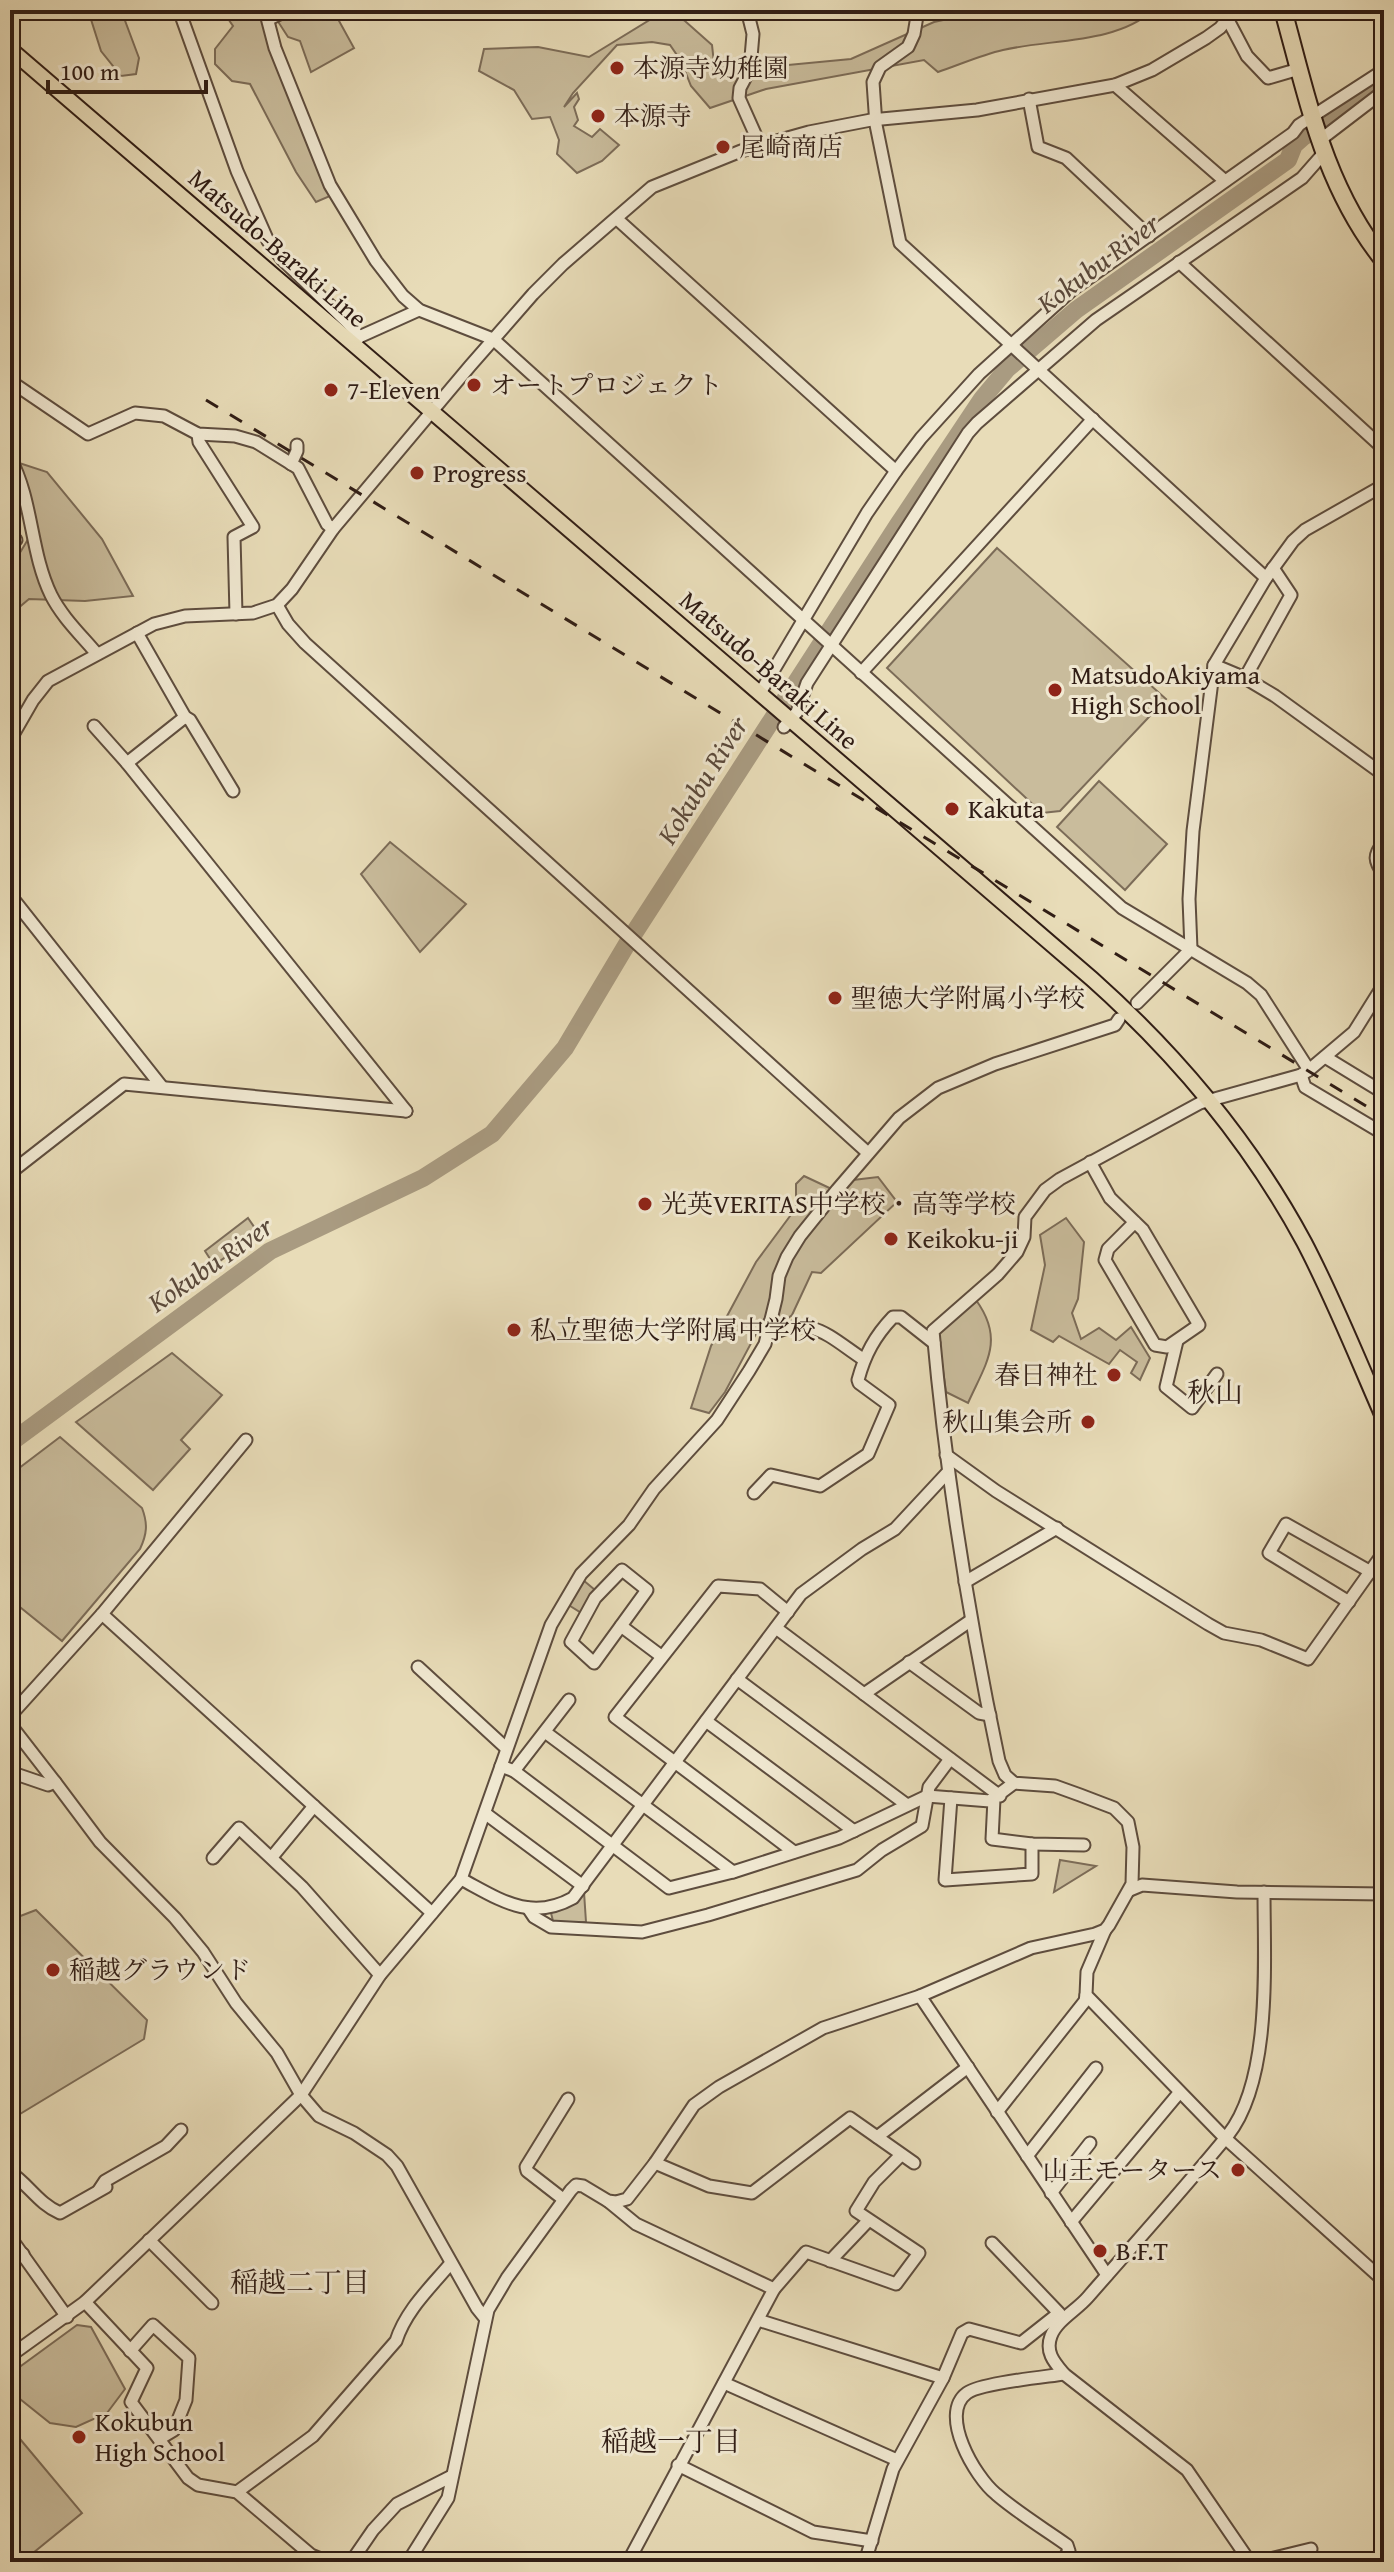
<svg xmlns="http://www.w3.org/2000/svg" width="1394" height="2572" viewBox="0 0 1394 2572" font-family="'Gentium Book Plus','Noto Serif JP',serif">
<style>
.green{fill:#c9bc9c;stroke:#7c6c58;stroke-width:2}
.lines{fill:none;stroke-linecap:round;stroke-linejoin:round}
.river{stroke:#a99b81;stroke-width:18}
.minor-casing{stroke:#5e4d3e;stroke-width:15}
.major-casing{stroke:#301d15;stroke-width:18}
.highway-casing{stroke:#301d15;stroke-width:20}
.minor{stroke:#f0e8d1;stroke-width:11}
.major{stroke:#e8dcb8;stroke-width:14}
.highway{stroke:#e8dcb8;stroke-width:16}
.rail{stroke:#301d15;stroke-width:3;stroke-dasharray:14 14;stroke-linecap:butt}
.poi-dot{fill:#8f2418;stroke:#f0e8d1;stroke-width:3}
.labels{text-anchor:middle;stroke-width:6;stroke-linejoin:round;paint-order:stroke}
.poi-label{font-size:26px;fill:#301d15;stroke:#f0e8d1;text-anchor:start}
.street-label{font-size:26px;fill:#301d15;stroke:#f0e8d1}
.water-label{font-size:28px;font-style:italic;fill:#5a493b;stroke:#f0e8d1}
.neighbourhood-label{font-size:28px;fill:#301d15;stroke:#f0e8d1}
</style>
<rect width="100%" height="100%" fill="#e8dcb8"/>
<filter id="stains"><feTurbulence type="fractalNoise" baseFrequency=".0025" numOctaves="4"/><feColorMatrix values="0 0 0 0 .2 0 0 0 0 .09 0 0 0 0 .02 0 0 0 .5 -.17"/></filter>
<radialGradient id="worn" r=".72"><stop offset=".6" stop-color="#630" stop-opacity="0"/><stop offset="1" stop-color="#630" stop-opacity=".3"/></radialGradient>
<g class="green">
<polygon points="88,10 121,10 139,58 136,74 121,76 101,51"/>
<polygon points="222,10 261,10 330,196 316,202 296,172 250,84 232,81 215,64 215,49 233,26"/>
<polygon points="297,10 333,10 354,48 311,72 300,41 288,37 277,20"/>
<path d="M 666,10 L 685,21 L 712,45 L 714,63 L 737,73 L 753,60 L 759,61 L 767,67 L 851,59 L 934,22 L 989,10 L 1153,10 C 1117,44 1049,39 1003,50 C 981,55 959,65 938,72 L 924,60 L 766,89 L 710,108 L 691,86 L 681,61 L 670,45 L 652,42 L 617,45 L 573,93 L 564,107 L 577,93 L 579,99 L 574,107 L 578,120 L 574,126 L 592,137 L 600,129 L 619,145 L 602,161 L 577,173 L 557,154 L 559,140 L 550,117 L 532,119 L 514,90 L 479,71 L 484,49 L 538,47 L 589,57 Z"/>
<polygon points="10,460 47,472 102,539 133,596 85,601 29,599 10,615 10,563 15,561 33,531 10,483"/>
<polygon points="997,548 1166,699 1060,811 1042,813 887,668"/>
<polygon points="1099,781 1167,844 1125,890 1057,827"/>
<polygon points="390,842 466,904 420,952 361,874"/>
<polygon points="804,1176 838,1192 853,1180 878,1177 897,1202 821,1273 812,1272 792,1315 783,1322 764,1319 725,1392 709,1413 691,1408 711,1346 756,1262 796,1208 796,1184"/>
<polygon points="248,1218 259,1234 214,1265 205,1251"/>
<polygon points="1066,1218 1084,1242 1078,1299 1072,1313 1081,1339 1099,1328 1116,1340 1131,1327 1150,1358 1140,1380 1131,1373 1137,1362 1120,1350 1109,1364 1059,1336 1053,1342 1031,1330 1045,1265 1040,1235"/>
<path d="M 976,1300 C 1005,1340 986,1363 968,1403 L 946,1392 L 938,1334 L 953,1317 Z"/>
<polygon points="172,1353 222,1395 181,1440 190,1449 153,1490 76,1422"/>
<path d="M 60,1437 L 142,1508 C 148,1524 147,1534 140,1549 L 62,1641 L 10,1599 L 10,1475 Z"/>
<polygon points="583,1580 595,1590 583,1614 567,1604"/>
<polygon points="1060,1860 1096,1866 1054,1892"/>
<polygon points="584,1892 586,1922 554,1925 551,1913 574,1902"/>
<polygon points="36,1910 147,2020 144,2039 10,2120 10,1920"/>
<polygon points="77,2325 91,2327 125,2389 107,2413 76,2427 50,2423 10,2391 10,2374"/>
<polygon points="15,2433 82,2513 22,2562 10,2562 10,2437"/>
</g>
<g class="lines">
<polyline class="river" points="10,1443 270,1251 423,1178 492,1134 565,1048 627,944 898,525 982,399 1007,369 1076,310 1288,160 1294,145 1303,137 1384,82"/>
<defs>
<g id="minor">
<polyline points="179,10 237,171 268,241 282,259 349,324 359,337 352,344"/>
<polyline points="265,10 275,48 330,185 376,261 403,296 419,310 493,339 1122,908 1247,983 1261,995 1309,1070"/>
<polyline points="747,10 753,34 750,69 740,88 739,98 760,145"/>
<polyline points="918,10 914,34 908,47 880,67 873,82 876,125 900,243 1266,578 1293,541 1305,530 1384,485"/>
<polyline points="269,19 288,10"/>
<polyline points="1228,20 1247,56 1268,78 1299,69"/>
<polyline points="1115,85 1225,181"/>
<polyline points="1029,99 1038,147 1066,158 1149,236"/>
<polyline points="1320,140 1384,91"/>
<polyline points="617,219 896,471"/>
<polyline points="1179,262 1384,449"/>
<polyline points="359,337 419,310"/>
<polyline points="10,381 88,434 135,413 164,416 198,434 235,436 256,442 298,468 327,524 333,529"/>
<polyline points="198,434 199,442 253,527 234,537 236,614"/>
<path d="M 10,458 C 33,500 30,552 51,595 C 62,617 81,635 97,654"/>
<polyline points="291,464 297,451 297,445"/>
<polyline points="10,542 16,540"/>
<polyline points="277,605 288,624 305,643 868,1153"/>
<polyline points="137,633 185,717 190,720 233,791"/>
<polyline points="1214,665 1245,678 1275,696 1384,775"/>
<polyline points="861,673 1093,419"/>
<polyline points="1245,678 1291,595 1273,568"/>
<polyline points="760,693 867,513 896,471 921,438 979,374 1072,290 1293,133 1299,125 1384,70"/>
<polyline points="94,726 127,763 406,1111"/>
<polyline points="784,727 797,712 807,683 968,433 977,423 1096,320 1302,178 1324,153"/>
<polyline points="10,740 33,700 48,681 154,624 185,616 253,613 277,605 292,589 333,529 470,366 533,294 563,264 652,187 741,151 809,132 871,120 977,110 1115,85 1152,70 1206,38 1220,28 1235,10"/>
<polyline points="127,763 185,717"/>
<path d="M 1384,842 C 1373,855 1374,861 1384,875"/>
<polyline points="10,895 162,1087"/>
<polyline points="1137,1003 1191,949 1189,899 1193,831 1214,665 1266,578"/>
<polyline points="1325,1057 1384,1093"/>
<polyline points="1301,1075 1305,1087 1384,1134"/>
<polyline points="1090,1162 1110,1198 1143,1230 1199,1325 1167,1347 1155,1345 1105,1260 1108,1249 1135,1222"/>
<polyline points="10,1173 124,1084 406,1111"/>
<path d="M 767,1336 C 811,1314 827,1335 863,1359"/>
<polyline points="1177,1341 1166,1387 1192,1408 1217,1374"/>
<polyline points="946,1455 996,1491 1208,1624 1224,1633 1261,1640 1308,1659 1384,1552"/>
<path d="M 754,1493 L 771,1475 L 820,1486 L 868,1454 L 889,1405 L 859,1383 L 858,1380 C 865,1354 875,1336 893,1317 L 901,1317 L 934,1343"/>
<polygon points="622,1570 647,1590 594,1663 571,1642 595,1598"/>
<polyline points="965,1582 1057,1528"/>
<polyline points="1349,1602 1269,1553 1286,1524 1371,1572"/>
<polyline points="788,1612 760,1589 718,1586 615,1717 794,1852"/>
<polyline points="102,1614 432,1913"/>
<polyline points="970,1621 864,1694 1000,1796"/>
<polyline points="621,1626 661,1656"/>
<polyline points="776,1628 864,1694"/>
<polyline points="909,1662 979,1713 990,1715"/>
<polyline points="418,1667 506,1748"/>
<polyline points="737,1679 907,1805"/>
<polyline points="10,1716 102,1614 246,1440"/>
<polyline points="706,1721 854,1831"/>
<polyline points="10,1724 55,1782"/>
<polyline points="545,1732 733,1872"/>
<polyline points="501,1766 514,1771 669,1888 733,1872 839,1838 927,1796 990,1801 1014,1783"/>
<polyline points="514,1771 569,1700"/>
<polyline points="10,1772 48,1785 55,1782 100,1842 175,1918 203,1952 236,2003 277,2053 301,2095 319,2116 354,2133 387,2155 397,2166 477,2308 485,2318"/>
<polyline points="951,1798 945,1880 1032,1874 1032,1844"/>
<polyline points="994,1799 992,1839 1032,1844 1084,1845"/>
<polyline points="486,1814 583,1886"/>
<polyline points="272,1857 314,1806"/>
<polyline points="213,1858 239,1828 302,1887 380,1975"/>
<path d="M 461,1879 C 499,1899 530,1922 573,1898 L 801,1594 L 862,1549 L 895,1529 L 948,1472"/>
<polyline points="1130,1890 1142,1885 1237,1892 1384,1894"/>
<polyline points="528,1908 534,1917 551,1927 642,1932 708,1915 857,1870 882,1850 922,1826 929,1787 950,1759"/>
<polyline points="1105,1930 1087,1972 1086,1995 1225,2138 1384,2281"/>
<polyline points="920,1996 1107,2275"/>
<polyline points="997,2112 1085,2001 1086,1995"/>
<polyline points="877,2137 968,2067"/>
<polyline points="1027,2156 1096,2068"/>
<polyline points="655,2163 709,2186 752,2193 850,2118 914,2163"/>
<path d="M 10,2172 C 29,2185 39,2204 60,2213 L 106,2187"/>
<polyline points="99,2190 105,2181 166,2146 181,2130"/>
<polyline points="1051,2193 1090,2143"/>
<polyline points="563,2199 527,2171 526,2167 568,2099"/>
<polyline points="608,2201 636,2224 774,2289 628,2562"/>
<polyline points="1071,2222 1179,2093"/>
<polyline points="10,2237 67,2317"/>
<polyline points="149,2240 212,2303"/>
<polyline points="830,2261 868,2221"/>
<polyline points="10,2264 23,2254"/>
<polyline points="774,2289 806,2252 896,2284 919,2253 856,2211 874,2182 901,2155"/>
<polyline points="85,2302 147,2368 131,2402 188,2478 198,2485 237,2492 311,2555 328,2562"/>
<polyline points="758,2320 943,2378 962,2333 969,2329 1021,2343 1059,2313 992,2243"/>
<polyline points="130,2351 153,2325 189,2358 186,2400 174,2430 159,2439"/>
<polyline points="10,2356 85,2302 301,2095 380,1975 461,1879 551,1625 581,1574 629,1525 654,1489 717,1420 749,1371 765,1344 776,1299 779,1276 787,1257 800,1236 837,1190 899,1118 938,1088 995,1064 1115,1025 1119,1019"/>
<polyline points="724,2383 897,2460"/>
<polyline points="678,2465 813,2532 872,2541"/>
<path d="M 237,2492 L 313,2436 L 396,2341 C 406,2310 430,2288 451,2263"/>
<polyline points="351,2562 373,2530 397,2504 452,2476"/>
<path d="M 408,2562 L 448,2498 L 488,2310 L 507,2278 L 571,2190 L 576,2185 L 583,2186 L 608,2201 L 616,2202 L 627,2199 L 655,2163 L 694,2105 L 719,2087 L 823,2028 L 920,1996 L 1031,1948 L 1095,1934 L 1105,1930 L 1109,1925 L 1132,1884 L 1133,1847 L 1128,1822 L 1114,1808 L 1080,1795 L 1055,1786 L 1014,1783 L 1005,1775 L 999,1761 C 969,1619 946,1476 933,1331 L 998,1274 L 1017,1252 L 1024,1237 L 1025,1217 L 1045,1190 L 1060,1179 L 1200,1103 L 1301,1075 L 1309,1070 L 1354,1032 L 1384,984"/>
<polyline points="865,2562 893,2469 943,2378"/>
<path d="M 1061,2562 L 1069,2551 L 1067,2545 C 1043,2528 1018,2513 996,2494 C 975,2477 938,2414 967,2393 C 981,2383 1044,2377 1064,2374"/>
<path d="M 1250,2562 L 1187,2470 L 1064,2374 C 1054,2362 1045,2352 1051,2336 C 1057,2320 1077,2310 1088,2297 C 1135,2243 1183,2190 1228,2135 C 1272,2079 1264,1962 1264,1892"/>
<polyline points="1258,2562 1311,2549"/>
</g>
<path id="major" d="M 10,49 L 1092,979 C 1176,1054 1250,1142 1304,1242 C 1334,1299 1358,1360 1384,1419"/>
<path id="highway" d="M 1283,10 C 1308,100 1324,186 1384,261"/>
</defs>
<use href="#minor" class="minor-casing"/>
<use href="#major" class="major-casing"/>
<use href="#highway" class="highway-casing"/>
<use href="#minor" class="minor"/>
<use href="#major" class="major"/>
<use href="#highway" class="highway"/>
<polyline class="rail" points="206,400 1384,1117"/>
</g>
<g class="poi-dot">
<circle cx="617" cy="68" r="8"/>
<circle cx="598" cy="116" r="8"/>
<circle cx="723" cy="147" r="8"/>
<circle cx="474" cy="385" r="8"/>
<circle cx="331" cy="390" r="8"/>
<circle cx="417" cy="473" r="8"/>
<circle cx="1055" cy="690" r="8"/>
<circle cx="952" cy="809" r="8"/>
<circle cx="835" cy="998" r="8"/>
<circle cx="645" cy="1204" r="8"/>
<circle cx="891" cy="1239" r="8"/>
<circle cx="514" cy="1330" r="8"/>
<circle cx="1114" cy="1375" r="8"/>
<circle cx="1088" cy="1422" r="8"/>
<circle cx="53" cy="1970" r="8"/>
<circle cx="1238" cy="2170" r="8"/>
<circle cx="1100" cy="2251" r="8"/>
<circle cx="79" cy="2437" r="8"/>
</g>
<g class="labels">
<g class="poi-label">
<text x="633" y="77">本源寺幼稚園</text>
<text x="614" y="125">本源寺</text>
<text x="739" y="156">尾崎商店</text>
<text x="490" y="394">オートプロジェクト</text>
<text x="347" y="399">7-Eleven</text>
<text x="433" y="482">Progress</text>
<text x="1071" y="684">MatsudoAkiyama<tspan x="1071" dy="30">High School</tspan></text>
<text x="968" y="818">Kakuta</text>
<text x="851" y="1007">聖徳大学附属小学校</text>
<text x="661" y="1213">光英VERITAS中学校・高等学校</text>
<text x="907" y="1248">Keikoku-ji</text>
<text x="530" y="1339">私立聖徳大学附属中学校</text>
<text x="1098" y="1384" text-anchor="end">春日神社</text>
<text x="1072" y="1431" text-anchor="end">秋山集会所</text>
<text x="69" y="1979">稲越グラウンド</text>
<text x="1222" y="2179" text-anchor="end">山王モータース</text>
<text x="1116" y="2260">B.F.T</text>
<text x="95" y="2431">Kokubun<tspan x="95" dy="30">High School</tspan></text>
</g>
<g class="street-label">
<text transform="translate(278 248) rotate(41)" y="9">Matsudo-Baraki Line</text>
<text transform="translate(769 670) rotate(41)" y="9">Matsudo-Baraki Line</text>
</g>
<g class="water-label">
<text transform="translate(1098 263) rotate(-37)" y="10">Kokubu River</text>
<text transform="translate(702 780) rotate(-58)" y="10">Kokubu River</text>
<text transform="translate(210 1264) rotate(-35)" y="10">Kokubu River</text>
</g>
<g class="neighbourhood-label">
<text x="1215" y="1402">秋山</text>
<text x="300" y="2292">稲越二丁目</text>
<text x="671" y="2451">稲越一丁目</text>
</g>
</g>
<rect width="1394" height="2572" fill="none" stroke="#e8dcb8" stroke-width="40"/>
<rect x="12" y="12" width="1370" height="2548" fill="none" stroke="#301d15" stroke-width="4"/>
<rect x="20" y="20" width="1354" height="2532" fill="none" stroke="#301d15" stroke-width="2"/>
<path d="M48 80v12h158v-12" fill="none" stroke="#301d15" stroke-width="4"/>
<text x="60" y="80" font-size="24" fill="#301d15" stroke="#f0e8d1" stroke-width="6" paint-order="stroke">100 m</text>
<rect width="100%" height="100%" filter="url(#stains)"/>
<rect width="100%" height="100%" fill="url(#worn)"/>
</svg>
